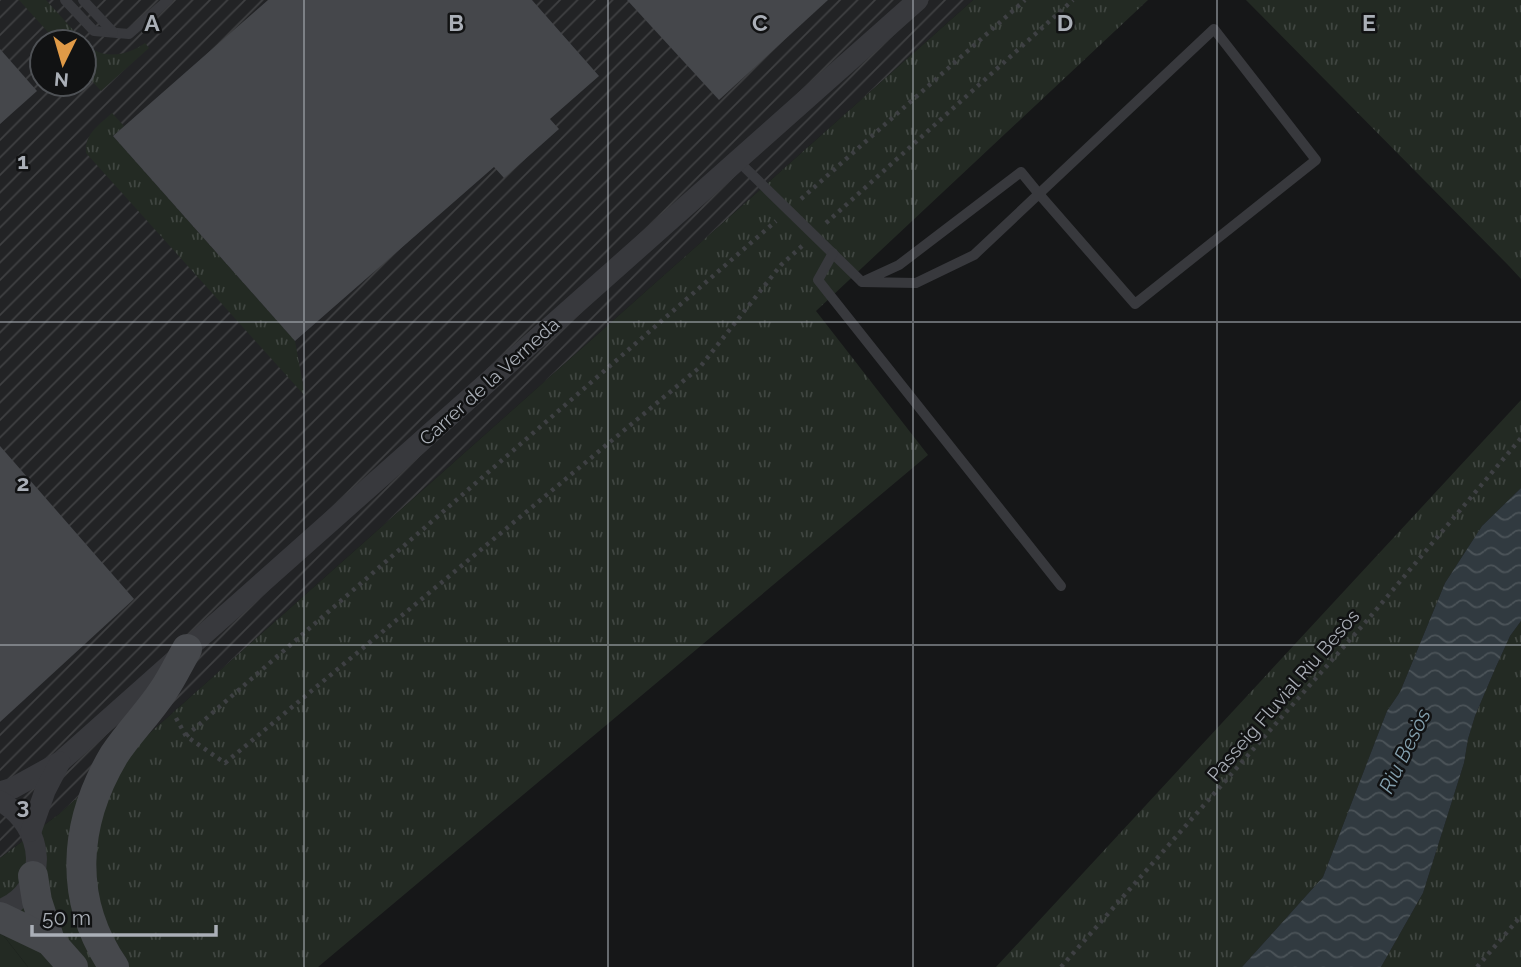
<svg xmlns="http://www.w3.org/2000/svg" width="1521" height="967" viewBox="0 0 1521 967" font-family="Raleway,sans-serif">
<style>
.industrial{fill:url(#industrial-furrows);fill-rule:evenodd}
.grass{fill:url(#grass-tufts)}
.pitch{fill:#232a23}
.water{fill:url(#water-waves)}
.building{fill:#45474b}
.lines{fill:none;stroke-linecap:round;stroke-linejoin:round}
.path{stroke:#3e4043;stroke-width:4.5;stroke-dasharray:3.5 5;stroke-linecap:butt}
.lane{stroke:#38393d;stroke-width:10}
.street{stroke:#38393d;stroke-width:21}
.secondary{stroke:#46484c;stroke-width:30}
.grid{fill:none;stroke:#aaafb7;stroke-width:2;stroke-opacity:0.55}
.labels{text-anchor:middle;stroke-width:5;stroke-linejoin:round;paint-order:stroke}
.street-label{font-size:19px;fill:#aaafb7;stroke:#111213}
.water-label{font-size:21px;font-style:italic;fill:#84a0ae;stroke:#111213}
.grid-label{font-size:23px;text-anchor:middle;font-weight:bold;fill:#aaafb7;stroke:#111213;stroke-width:5;stroke-linejoin:round;paint-order:stroke}
</style>
<defs>
<pattern id="industrial-furrows" width="10" height="10" patternUnits="userSpaceOnUse" patternTransform="scale(1.75)"><rect width="10" height="10" fill="#222325"/><path d="M-1 1l2-2M0 10L10 0M9 11l2-2" fill="none" stroke="#3f4042"/></pattern>
<pattern id="grass-tufts" width="24" height="20" patternUnits="userSpaceOnUse" patternTransform="scale(1.75)"><rect width="24" height="20" fill="#232a23"/><path d="M3 7l-1-3M5 7V3M7 7l1-3M15 17l-1-3M17 17v-4M19 17l1-3" fill="none" stroke="#404641"/></pattern>
<pattern id="water-waves" width="16" height="10" patternUnits="userSpaceOnUse" patternTransform="scale(1.75)"><rect width="16" height="10" fill="#313a40"/><path d="M0 5q4-4 8 0t8 0" fill="none" stroke="#4c5459"/></pattern>
</defs>
<rect width="100%" height="100%" fill="#161718"/>
<path class="industrial" d="M 0,0 L 973,0 L 59,814 L 0,858 ZM 42,42 L 84,42 L 84,84 L 42,84 Z"/>
<g class="grass">
<polygon points="19,0 46,0 84,42 57,42"/>
<polygon points="973,0 1148,0 816,311 928,455 318,967 28,967 0,931 0,858 59,814"/>
<polygon points="1246,0 1521,0 1521,279 1509,266"/>
<path d="M 84,42 C 101,61 127,56 145,43 L 149,48 L 101,91 L 84,72 Z"/>
<path d="M 112,113 L 124,126 L 113,136 L 295,341 L 305,396 L 86,153 C 84,134 99,125 112,113 Z"/>
<polygon points="1521,400 1521,488 1482,526 1445,583 1400,692 1387,711 1323,877 1242,967 996,967"/>
<polygon points="1521,621 1521,967 1381,967 1423,893 1464,763 1468,739 1475,716 1495,669 1510,636"/>
</g>
<polygon class="pitch" points="0,931 28,967 0,967"/>
<polygon class="water" points="1521,488 1521,621 1510,636 1495,669 1475,716 1468,739 1464,763 1423,893 1381,967 1242,967 1323,877 1387,711 1400,692 1445,583 1482,526"/>
<g class="building">
<polygon points="268,0 532,0 599,76 550,119 559,129 504,178 494,167 295,341 113,136"/>
<polygon points="627,0 828,0 719,100"/>
<polygon points="0,49 37,91 0,124"/>
<polygon points="0,446 134,599 0,722"/>
</g>
<g class="lines">
<g class="path">
<polyline points="801,199 1025,0"/>
<polyline points="826,223 1073,0"/>
<polyline points="176,718 186,736 225,763 700,367 781,265 802,246"/>
<polyline points="186,736 776,221"/>
<polyline points="1061,967 1370,617 1521,438"/>
<polyline points="1477,967 1521,916"/>
</g>
<g class="lane">
<polyline points="65,0 94,31 129,34 168,0"/>
<polyline points="83,0 113,32"/>
<polyline points="737,160 862,282"/>
<polyline points="1039,194 1021,172 899,265 862,282 916,283 974,255 1214,29 1316,160 1135,304 1039,194"/>
<polyline points="833,253 818,280 1061,586"/>
</g>
<g class="street">
<polyline points="0,792 13,788 60,762 918,0"/>
<path d="M 0,801 C 45,826 52,889 0,910"/>
<polyline points="31,831 45,791 60,762"/>
</g>
<g class="secondary">
<polyline points="33,876 37,901 50,941"/>
<polyline points="0,917 50,941 73,967"/>
<path d="M 114,967 C 68,900 73,824 114,755 C 129,732 148,714 163,691 C 172,678 179,663 187,649"/>
</g>
</g>
<path class="grid" d="M 304,0 L 304,967M 608,0 L 608,967M 913,0 L 913,967M 1217,0 L 1217,967M 0,322 L 1521,322M 0,645 L 1521,645"/>
<g class="labels">
<g class="street-label">
<text transform="translate(489 381) rotate(-42)" y="7">Carrer de la Verneda</text>
<text transform="translate(1283 695) rotate(-49)" y="7">Passeig Fluvial Riu Besòs</text>
</g>
<g class="water-label">
<text transform="translate(1405 751) rotate(-64)" y="7">Riu Besòs</text>
</g>
</g>
<g class="grid-label">
<text x="152" y="31">A</text>
<text x="456" y="31">B</text>
<text x="760" y="31">C</text>
<text x="1065" y="31">D</text>
<text x="1369" y="31">E</text>
<text x="23" y="169">1</text>
<text x="23" y="491">2</text>
<text x="23" y="814">3</text>
</g>
<g transform="translate(63 63) rotate(185)"><circle r="33" fill="#111213" stroke="#4e5155" stroke-width="2"/>
<path d="M0-5L12 26L0 18L-12 26Z" fill="#e09a47"/>
<text y="-10" font-size="19" font-weight="bold" text-anchor="middle" fill="#aaafb7">N</text>
</g>
<path d="M32 925v10h184v-10" fill="none" stroke="#aaafb7" stroke-width="3.5"/>
<text x="42" y="925" font-size="21" fill="#aaafb7" stroke="#111213" stroke-width="5" paint-order="stroke">50 m</text>
</svg>
